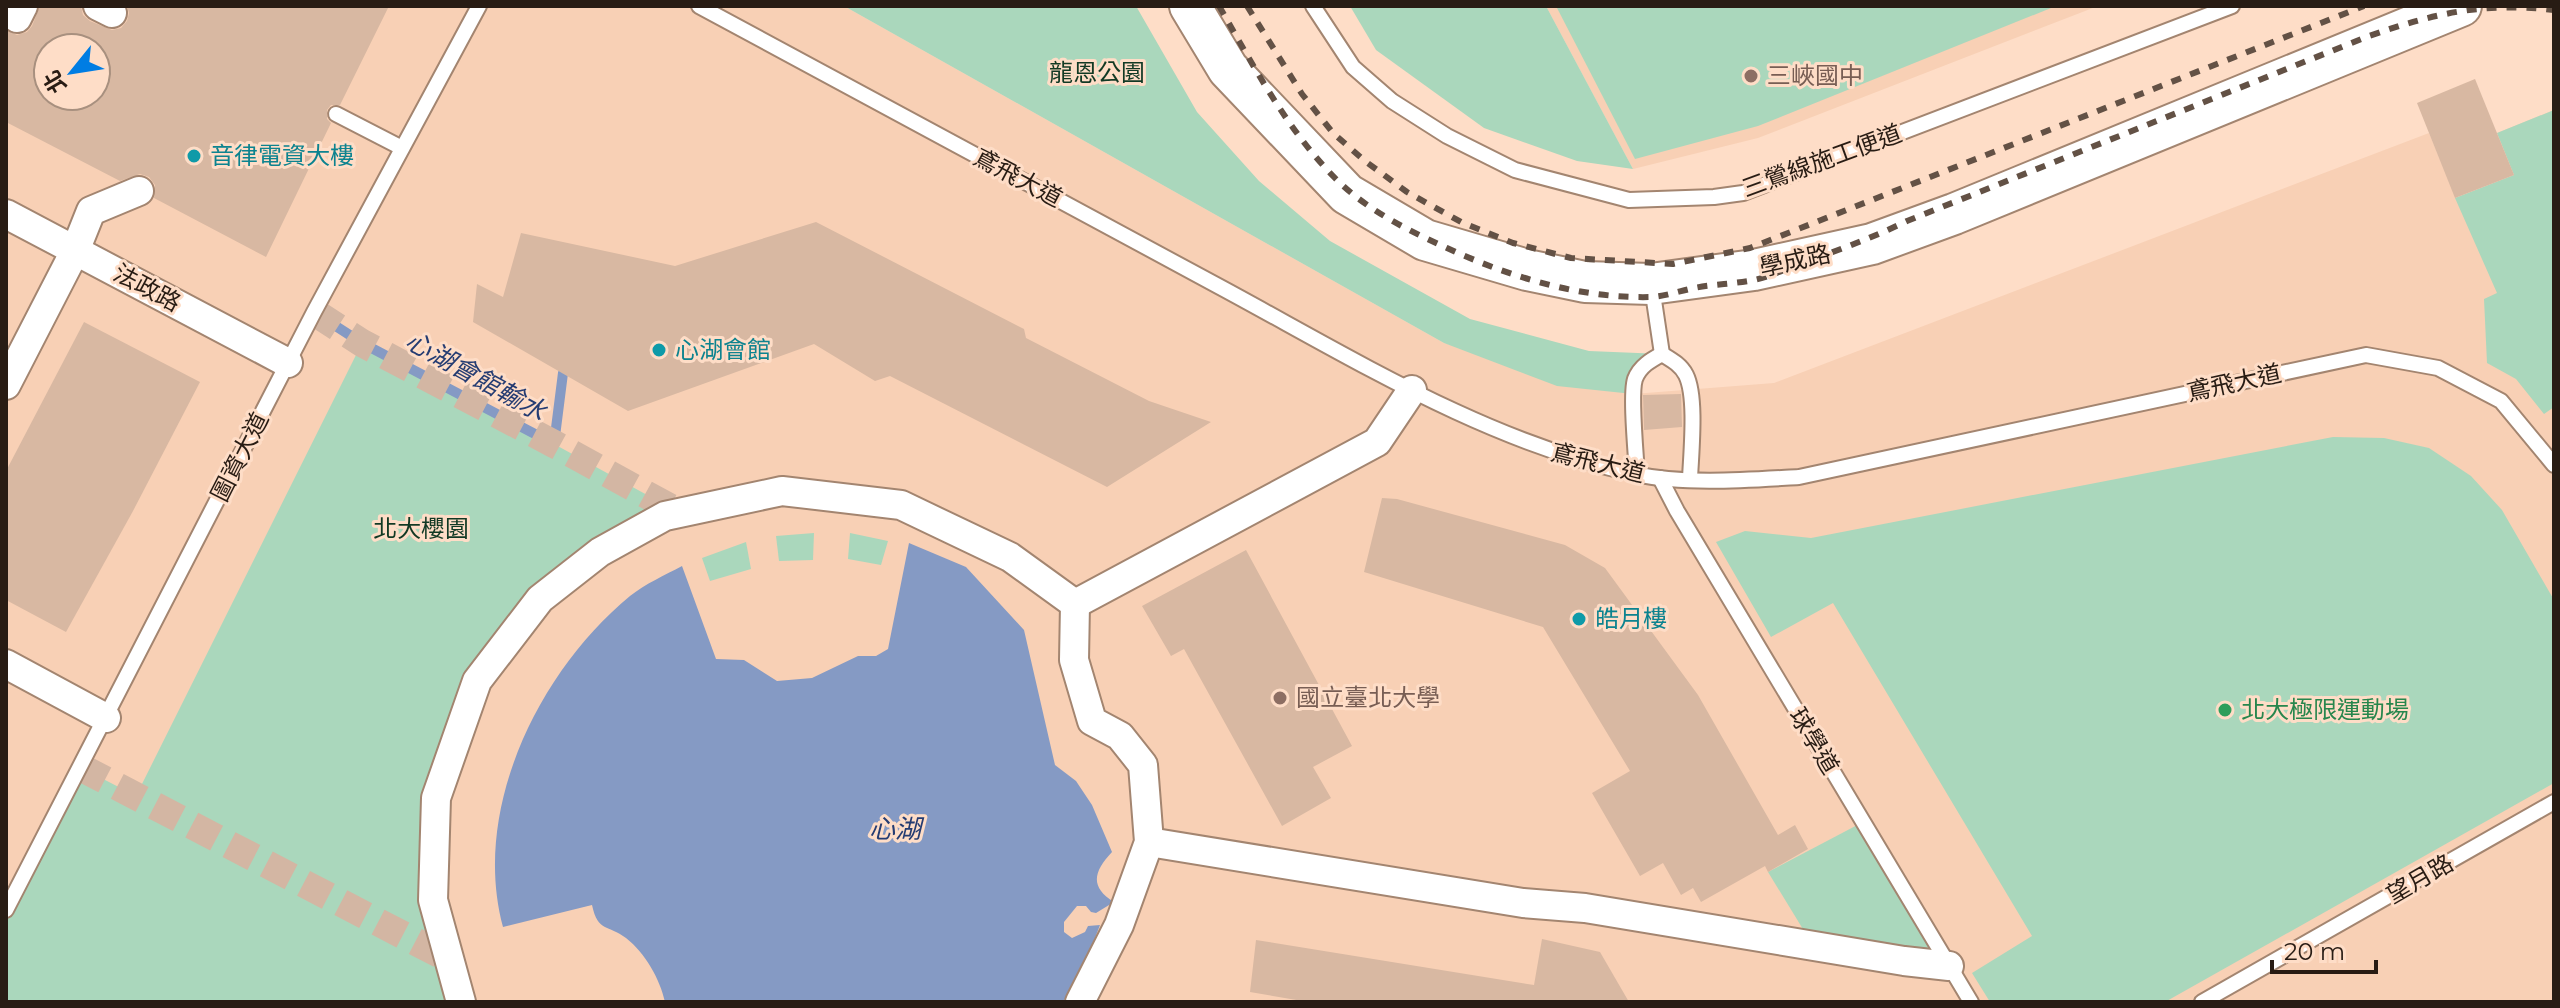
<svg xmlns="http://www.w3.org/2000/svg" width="2560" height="1008" viewBox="0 0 2560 1008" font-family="Montserrat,'Noto Sans TC',sans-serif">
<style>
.built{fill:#f8d0b5;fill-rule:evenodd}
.green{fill:#aad7bc}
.water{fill:#859ac4}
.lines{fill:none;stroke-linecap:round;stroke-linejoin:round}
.stream{stroke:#859ac4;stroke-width:10}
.building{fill:#d8b8a2;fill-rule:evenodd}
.street-tunnel{stroke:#d3b6a3;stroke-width:28;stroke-dasharray:28 14;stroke-linecap:butt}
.lane-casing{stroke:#a38570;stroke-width:18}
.street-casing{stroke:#a38570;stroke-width:32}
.secondary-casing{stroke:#a38570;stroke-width:44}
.lane{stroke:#fff;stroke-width:14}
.street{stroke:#fff;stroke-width:28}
.secondary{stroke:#fff;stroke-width:40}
.rail{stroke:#635145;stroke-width:6;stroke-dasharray:10 10;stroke-linecap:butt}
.education-dot{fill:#8d6e63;stroke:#feddc7;stroke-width:3}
.culture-dot{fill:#0f9aa8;stroke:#feddc7;stroke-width:3}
.leisure-dot{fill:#2e9e5b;stroke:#feddc7;stroke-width:3}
.labels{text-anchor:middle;stroke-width:6;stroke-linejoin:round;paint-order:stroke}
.park-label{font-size:24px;fill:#113924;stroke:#feddc7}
.education-label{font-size:24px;fill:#785e54;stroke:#feddc7;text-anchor:start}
.culture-label{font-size:24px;fill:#0d838f;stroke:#feddc7;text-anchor:start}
.street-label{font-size:24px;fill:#281c14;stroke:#feddc7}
.leisure-label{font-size:24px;fill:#27864d;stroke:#feddc7;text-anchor:start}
.water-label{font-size:26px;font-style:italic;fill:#253c72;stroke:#feddc7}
</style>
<rect width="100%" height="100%" fill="#feddc7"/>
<g class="built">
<path d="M 6,6 L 844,6 L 1444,343 L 1633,394 L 1774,383 L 2429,133 L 2456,198 L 2514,175 L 2497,133 L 2554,110 L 2554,1002 L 6,1002 ZM 48,48 L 96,48 L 96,96 L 48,96 Z"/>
<polygon points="1546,6 2098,6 1758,138 1633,169"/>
</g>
<g class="green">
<polygon points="844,6 1136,6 1197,112 1259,181 1330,241 1470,319 1589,351 1662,354 1646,363 1633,394 1557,386 1444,343"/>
<polygon points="1350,6 1546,6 1633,169 1577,161 1484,128 1376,50"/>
<polygon points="1556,6 2056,6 1758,126 1635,159"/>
<polygon points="2554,110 2554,407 2544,414 2516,379 2487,363 2484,299 2497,293 2455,198 2514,175 2497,133"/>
<polygon points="362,343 554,444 680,513 600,552 477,681 436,798 433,900 461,1002 6,1002 6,910 80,767 136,796"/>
<polygon points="2333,437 2384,438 2429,448 2471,476 2502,510 2554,600 2554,783 2165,1002 1990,1002 1972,973 2032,936 1833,603 1771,637 1716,542 1745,531 1811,538"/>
<polygon points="814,533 813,560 779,561 776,536"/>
<polygon points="850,533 888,541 881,565 848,559"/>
<polygon points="746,542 751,569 710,581 702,558"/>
<polygon points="1863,822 1949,966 1812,944 1768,872"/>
</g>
<path class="water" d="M 909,543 L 966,567 L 1024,630 L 1055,765 L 1076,781 L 1092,805 L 1112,852 C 1094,871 1089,887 1114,902 L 1096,913 L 1091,912 L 1086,906 L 1077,906 L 1064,922 L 1064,932 L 1072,938 L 1085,932 L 1088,926 L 1100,925 L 1077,985 L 1084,993 L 1058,1002 L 665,1002 C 660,979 645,953 626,938 C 608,924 598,933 592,905 L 503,927 C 471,809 539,671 630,596 C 645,584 665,575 682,566 L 716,659 L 744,660 L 777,681 L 812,678 L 858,656 L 876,656 L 888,649 Z"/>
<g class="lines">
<polyline class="stream" points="314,312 362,343 554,444 563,373"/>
</g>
<g class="building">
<path d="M 40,6 L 81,6 L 83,15 L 90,21 L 112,30 L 121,28 L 127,21 L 129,13 L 127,6 L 389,6 L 340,105 L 331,105 L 327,110 L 327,119 L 331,123 L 266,257 L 154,198 L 155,185 L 149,177 L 140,174 L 120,181 L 6,122 L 6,30 L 17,35 L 27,32 L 32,26 ZM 48,48 L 96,48 L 96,96 L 48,96 Z"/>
<polygon points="2475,79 2514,175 2455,198 2417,103"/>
<polygon points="816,222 1024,329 1026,338 1149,401 1211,422 1107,487 890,376 875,381 814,344 628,411 473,322 477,284 503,297 521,233 675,266"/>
<polygon points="84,322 200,382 133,511 66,632 6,600 6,471"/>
<polygon points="1681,394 1682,427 1644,430 1643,395"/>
<polygon points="1382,498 1397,499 1565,545 1605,568 1698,695 1778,835 1795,825 1808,849 1768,872 1765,866 1701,902 1693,888 1681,895 1663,863 1640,876 1592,793 1630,771 1543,627 1364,572"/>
<polygon points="1246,550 1352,746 1313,767 1331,798 1282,826 1184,649 1171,656 1142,606"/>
<polygon points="1542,939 1600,952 1629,1002 1308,1002 1250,992 1256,940 1534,985"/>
</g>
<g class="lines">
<g class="street-tunnel">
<polyline points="314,312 362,343 554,444 680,513"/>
<polyline points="80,767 449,959"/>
</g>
<defs>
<g id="lane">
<path d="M 699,6 C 873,100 1046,193 1220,287 C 1352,358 1486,442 1635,474 C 1686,485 1747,480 1799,477 L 2366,355 L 2438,368 L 2501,401 L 2554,465"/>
<polyline points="1313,6 1353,67 1392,101 1447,136 1515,170 1629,200 1714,197 1743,193 2232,6"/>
<polyline points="336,114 402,148"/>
<polyline points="1652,287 1662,354"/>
<path d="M 1662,354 C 1672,360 1681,365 1686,375 C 1697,397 1691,453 1690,479"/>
<path d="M 1637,474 C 1636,455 1630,394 1635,379 C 1640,366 1651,360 1662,354"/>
<polyline points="1660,478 1677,511 1971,1002"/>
<polyline points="6,910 314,312 479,6"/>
<polyline points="2202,1002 2554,802"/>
</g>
<g id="street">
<polyline points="98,6 112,13"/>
<polyline points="17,18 23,6"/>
<polyline points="6,214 288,363"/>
<polyline points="6,385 75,251 91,211 139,191"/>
<polyline points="1075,604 1377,442 1412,390"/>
<polyline points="6,664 106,718"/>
<polyline points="1149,842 1523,903 1585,908 1904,961 1949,966"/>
<polyline points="461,1002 433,900 436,798 477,681 540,599 600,552 665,516 782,491 901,505 1010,557 1075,604 1074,660 1092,721 1120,736 1143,765 1149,842 1119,925 1080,1002"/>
</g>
<polyline id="secondary" points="1190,6 1228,69 1347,194 1425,240 1527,270 1585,282 1651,284 1754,270 1872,244 1954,214 2461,6"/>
</defs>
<use href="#lane" class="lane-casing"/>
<use href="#street" class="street-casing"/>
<use href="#secondary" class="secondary-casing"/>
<use href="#lane" class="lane"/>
<use href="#street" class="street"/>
<use href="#secondary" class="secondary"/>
<g class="rail">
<path d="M 1219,6 C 1253,65 1286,128 1334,177 C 1365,209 1407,230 1447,248 C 1510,277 1581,299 1652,297 C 1666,296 1680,291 1694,288 C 1714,284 1734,284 1754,280 C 1769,277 1785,269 1800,264 C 1836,251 1872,238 1907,221 L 2369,36 C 2435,13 2484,2 2554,10"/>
<polyline points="1247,6 1302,94 1333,133 1365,161 1407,192 1461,222 1513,243 1571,258 1673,264 1750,248 2364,6"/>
</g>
</g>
<g class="education-dot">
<circle cx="1751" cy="76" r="8"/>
<circle cx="1280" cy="698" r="8"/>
</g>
<g class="culture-dot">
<circle cx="194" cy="156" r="8"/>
<circle cx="659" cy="350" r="8"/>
<circle cx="1579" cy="619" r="8"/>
</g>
<circle class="leisure-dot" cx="2225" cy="710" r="8"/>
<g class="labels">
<g class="park-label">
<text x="1097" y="81">龍恩公園</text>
<text x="421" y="537">北大櫻園</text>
</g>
<g class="education-label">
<text x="1767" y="84">三峽國中</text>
<text x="1296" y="706">國立臺北大學</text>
</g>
<g class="culture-label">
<text x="210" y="164">音律電資大樓</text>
<text x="675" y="358">心湖會館</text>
<text x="1595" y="627">皓月樓</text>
</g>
<g class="street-label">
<text transform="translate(1822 161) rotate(-20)" y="8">三鶯線施工便道</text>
<text transform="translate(1018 178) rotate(28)" y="8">鳶飛大道</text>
<text transform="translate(1795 261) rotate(-12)" y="8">學成路</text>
<text transform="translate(147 288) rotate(28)" y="8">法政路</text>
<text transform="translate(2234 383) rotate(-12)" y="8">鳶飛大道</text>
<text transform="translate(240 457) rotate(-63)" y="8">圖資大道</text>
<text transform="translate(1598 463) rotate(14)" y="8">鳶飛大道</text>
<text transform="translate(1814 741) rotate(59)" y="8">球學道</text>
<text transform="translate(2420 879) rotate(-30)" y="8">望月路</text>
</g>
<g class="leisure-label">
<text x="2241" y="718">北大極限運動場</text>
</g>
<g class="water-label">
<text transform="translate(476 376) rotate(29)" y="9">心湖會館輸水</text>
<text x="895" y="838">心湖</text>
</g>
</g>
<rect width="2560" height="1008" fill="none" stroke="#281c14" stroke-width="16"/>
<g transform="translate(72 72) rotate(240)"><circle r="38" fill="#feddc7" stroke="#a8907f" stroke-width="2"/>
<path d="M0-6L14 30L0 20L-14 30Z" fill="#007de3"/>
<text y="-12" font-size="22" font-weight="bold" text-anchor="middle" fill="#281c14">北</text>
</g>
<path d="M2272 960v12h104v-12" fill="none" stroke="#281c14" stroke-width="4"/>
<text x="2284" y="960" font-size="24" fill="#281c14" stroke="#feddc7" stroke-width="6" paint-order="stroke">20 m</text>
</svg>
